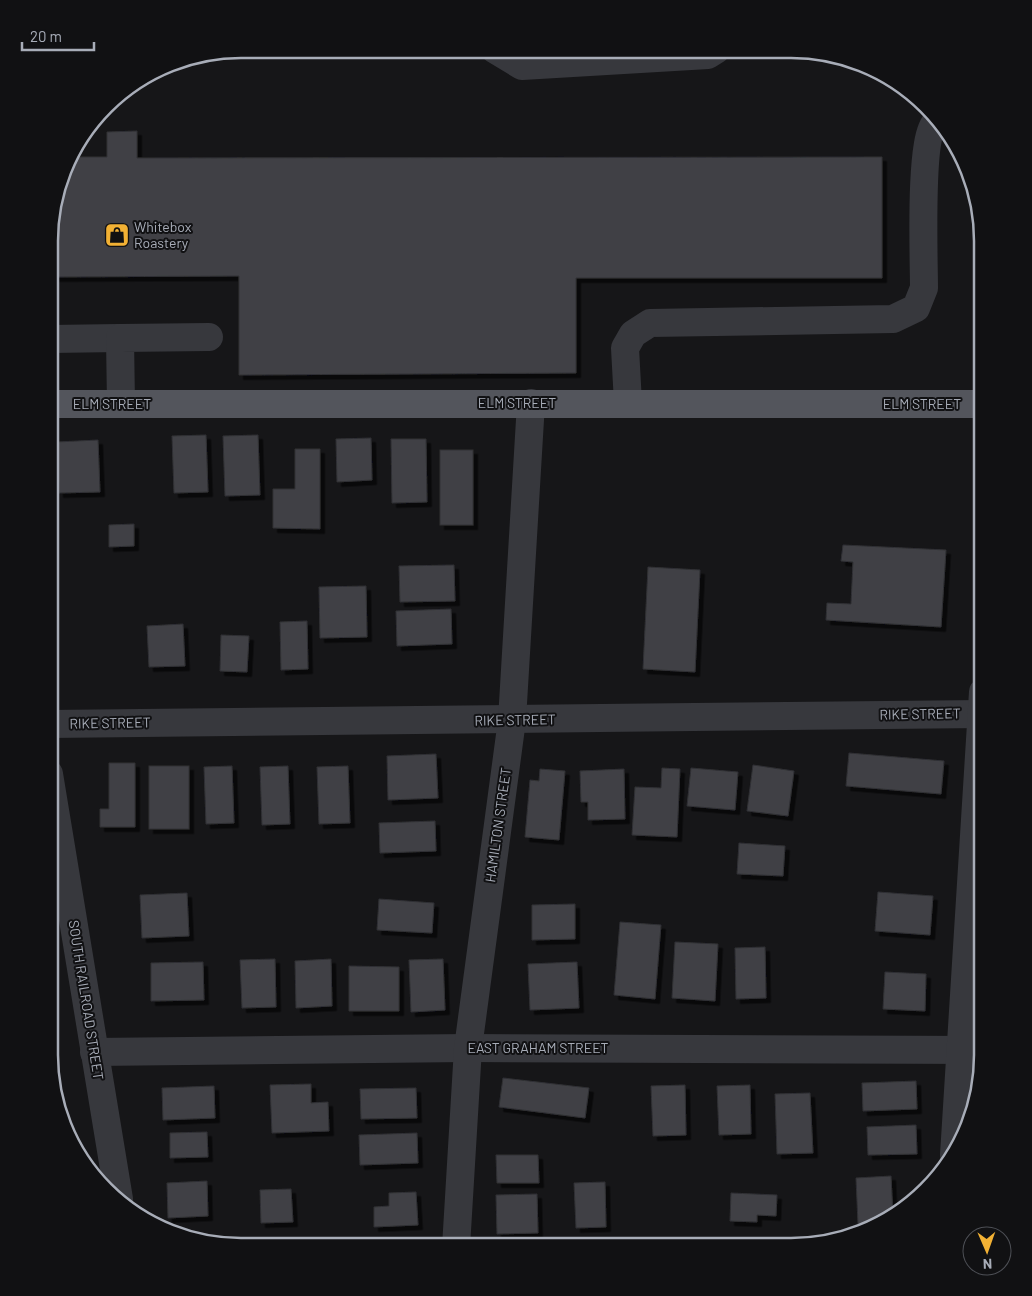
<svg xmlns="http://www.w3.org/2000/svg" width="1032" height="1296" viewBox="0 0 1032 1296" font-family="Barlow,sans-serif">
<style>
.building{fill:#404145;stroke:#303034;filter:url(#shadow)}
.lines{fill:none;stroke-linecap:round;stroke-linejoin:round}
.minor{stroke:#37383d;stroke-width:28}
.major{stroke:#53555c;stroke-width:28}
.labels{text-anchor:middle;stroke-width:4;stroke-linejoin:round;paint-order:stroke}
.poi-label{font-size:14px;fill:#a8adb8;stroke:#111113;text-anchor:start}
.street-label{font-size:14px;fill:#a8adb8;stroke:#111113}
.rim{fill:none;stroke:#a8adb8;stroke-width:2.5}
</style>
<defs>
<filter id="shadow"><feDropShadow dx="4.5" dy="4.5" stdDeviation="0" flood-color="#0009"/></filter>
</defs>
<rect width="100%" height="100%" fill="#161618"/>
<g class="building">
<polygon points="137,131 137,158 882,157 882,278 576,278 576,373 239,375 239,276 50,277 50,216 70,157 107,157 107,132"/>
<polygon points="206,435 208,492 174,493 172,436"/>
<polygon points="258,435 260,495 225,496 223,436"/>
<polygon points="371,438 372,480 337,482 336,439"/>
<polygon points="391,439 426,439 427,502 392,503"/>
<polygon points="98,440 100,492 59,493 57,442"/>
<polygon points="295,449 320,449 320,529 273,528 273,489 295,489"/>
<rect x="440" y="450" width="33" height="75"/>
<polygon points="134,524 134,546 109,547 109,525"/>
<polygon points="843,545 946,550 941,627 826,620 827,603 851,604 853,562 841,561"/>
<polygon points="454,565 455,601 400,602 399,566"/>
<polygon points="648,567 700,570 695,672 643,669"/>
<polygon points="366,586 367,637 320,638 319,587"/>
<polygon points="451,609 452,644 397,646 396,611"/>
<polygon points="307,621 308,669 281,670 280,622"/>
<polygon points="183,624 185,666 149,667 147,626"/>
<polygon points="221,635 249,636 247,672 220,671"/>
<polygon points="849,753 944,761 941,794 846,786"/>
<polygon points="436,754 438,798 388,800 387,756"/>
<polygon points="109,763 135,763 135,827 100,827 100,809 109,809"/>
<polygon points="753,765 794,771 788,816 747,811"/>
<rect x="149" y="766" width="40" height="63"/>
<polygon points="232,766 234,823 206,824 204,767"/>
<polygon points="288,766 290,824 262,825 260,767"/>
<polygon points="348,766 350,823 319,824 317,767"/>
<polygon points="662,768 680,769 677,837 632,835 635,787 661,788"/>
<polygon points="691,768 738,772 735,810 687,806"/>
<polygon points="540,769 565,771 559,840 525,837 530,780 539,781"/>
<polygon points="624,769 625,819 588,820 588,802 581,802 580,771"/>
<polygon points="435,821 436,851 380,853 379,823"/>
<polygon points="739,843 785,846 783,876 737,874"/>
<polygon points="878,892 933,896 930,935 875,931"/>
<polygon points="187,893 189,936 142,938 140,895"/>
<polygon points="379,899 434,903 432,933 377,930"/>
<polygon points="575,904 575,939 532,940 532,905"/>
<polygon points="620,922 661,925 655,999 614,995"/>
<polygon points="675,942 718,944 715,1001 672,998"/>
<polygon points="765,947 766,998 736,999 735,948"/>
<polygon points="275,959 276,1007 242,1008 240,960"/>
<polygon points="331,959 332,1006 296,1008 295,961"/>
<polygon points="443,959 445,1010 411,1012 409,960"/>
<polygon points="203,962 204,1000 151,1001 151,963"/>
<polygon points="577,962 579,1008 530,1010 528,964"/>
<polygon points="349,966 399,967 399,1011 349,1011"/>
<polygon points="885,972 926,974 925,1011 883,1009"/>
<polygon points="503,1078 589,1088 585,1118 499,1107"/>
<polygon points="916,1081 917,1109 863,1111 862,1083"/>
<polygon points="311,1084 311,1103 328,1102 329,1131 272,1133 270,1085"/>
<polygon points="685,1085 686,1135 653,1136 651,1086"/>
<polygon points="750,1085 751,1134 719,1135 717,1086"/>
<polygon points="214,1086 215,1118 163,1120 162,1088"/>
<polygon points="416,1088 417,1118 361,1119 360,1089"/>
<polygon points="810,1093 813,1153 777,1154 775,1094"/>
<polygon points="916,1125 917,1154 868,1155 867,1127"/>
<polygon points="207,1132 208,1157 170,1158 170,1133"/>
<polygon points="417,1133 418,1163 360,1165 359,1135"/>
<polygon points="496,1155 538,1155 539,1183 497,1183"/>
<polygon points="891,1176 893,1216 881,1224 858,1224 856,1178"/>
<polygon points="207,1181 208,1216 168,1218 167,1183"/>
<polygon points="605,1182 606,1227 576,1228 574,1183"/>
<polygon points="291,1189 293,1222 261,1223 260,1190"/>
<polygon points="416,1192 418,1225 374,1227 374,1207 389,1206 389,1193"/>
<polygon points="731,1193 777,1195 776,1216 757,1215 757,1222 730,1221"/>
<polygon points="537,1194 538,1233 497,1234 496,1195"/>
</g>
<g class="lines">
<g class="minor">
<polyline points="494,49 522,66 708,55 716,50"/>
<polyline points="50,339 120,338"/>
<path d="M 628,403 L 625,348 L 633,334 L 650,323 L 893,319 L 916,308 L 924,288 C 924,259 919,137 936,122"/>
<polyline points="121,404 120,338 209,337"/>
<polyline points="49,724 983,714"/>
<polyline points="49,774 119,1199"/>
<polyline points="94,1052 468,1048 983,1050"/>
<polyline points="954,1155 983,692"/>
<polyline points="456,1247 468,1048 512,720 531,403"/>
</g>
<polyline class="major" points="50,404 983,404"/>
</g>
<defs>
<symbol id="shop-square" viewBox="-11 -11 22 22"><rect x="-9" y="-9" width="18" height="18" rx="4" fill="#f2b134" stroke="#111113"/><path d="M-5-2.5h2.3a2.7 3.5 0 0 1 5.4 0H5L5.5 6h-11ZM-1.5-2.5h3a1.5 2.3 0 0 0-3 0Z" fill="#111"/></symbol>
</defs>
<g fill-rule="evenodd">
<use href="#shop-square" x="103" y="221" width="28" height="28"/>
</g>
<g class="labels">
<g class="poi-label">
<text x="134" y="232">Whitebox<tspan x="134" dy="16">Roastery</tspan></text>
</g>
<g class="street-label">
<text x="517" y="408">ELM STREET</text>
<text x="112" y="409">ELM STREET</text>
<text x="922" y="409">ELM STREET</text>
<text transform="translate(920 714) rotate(-1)" y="5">RIKE STREET</text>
<text transform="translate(515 720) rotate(-1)" y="5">RIKE STREET</text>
<text transform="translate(110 723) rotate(-1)" y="5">RIKE STREET</text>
<text transform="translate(498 825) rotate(-82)" y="5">HAMILTON STREET</text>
<text transform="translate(86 1000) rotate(81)" y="5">SOUTH RAILROAD STREET</text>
<text x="538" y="1053">EAST GRAHAM STREET</text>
</g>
</g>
<path d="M0 0H1032V1296H0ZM241 58H791A183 183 0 0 1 974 241V1055A183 183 0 0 1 791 1238H241A183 183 0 0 1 58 1055V241A183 183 0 0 1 241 58Z" fill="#111113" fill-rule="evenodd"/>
<path class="rim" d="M241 58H791A183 183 0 0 1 974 241V1055A183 183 0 0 1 791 1238H241A183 183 0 0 1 58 1055V241A183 183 0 0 1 241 58Z"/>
<g transform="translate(987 1251) rotate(178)"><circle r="24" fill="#111113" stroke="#4d4f55"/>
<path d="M0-4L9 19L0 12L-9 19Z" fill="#f2b134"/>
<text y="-8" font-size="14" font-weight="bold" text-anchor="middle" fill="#a8adb8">N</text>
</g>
<path d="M22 42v8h72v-8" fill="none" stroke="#a8adb8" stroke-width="2.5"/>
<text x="30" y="42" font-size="15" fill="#a8adb8" stroke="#111113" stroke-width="4" paint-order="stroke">20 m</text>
</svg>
